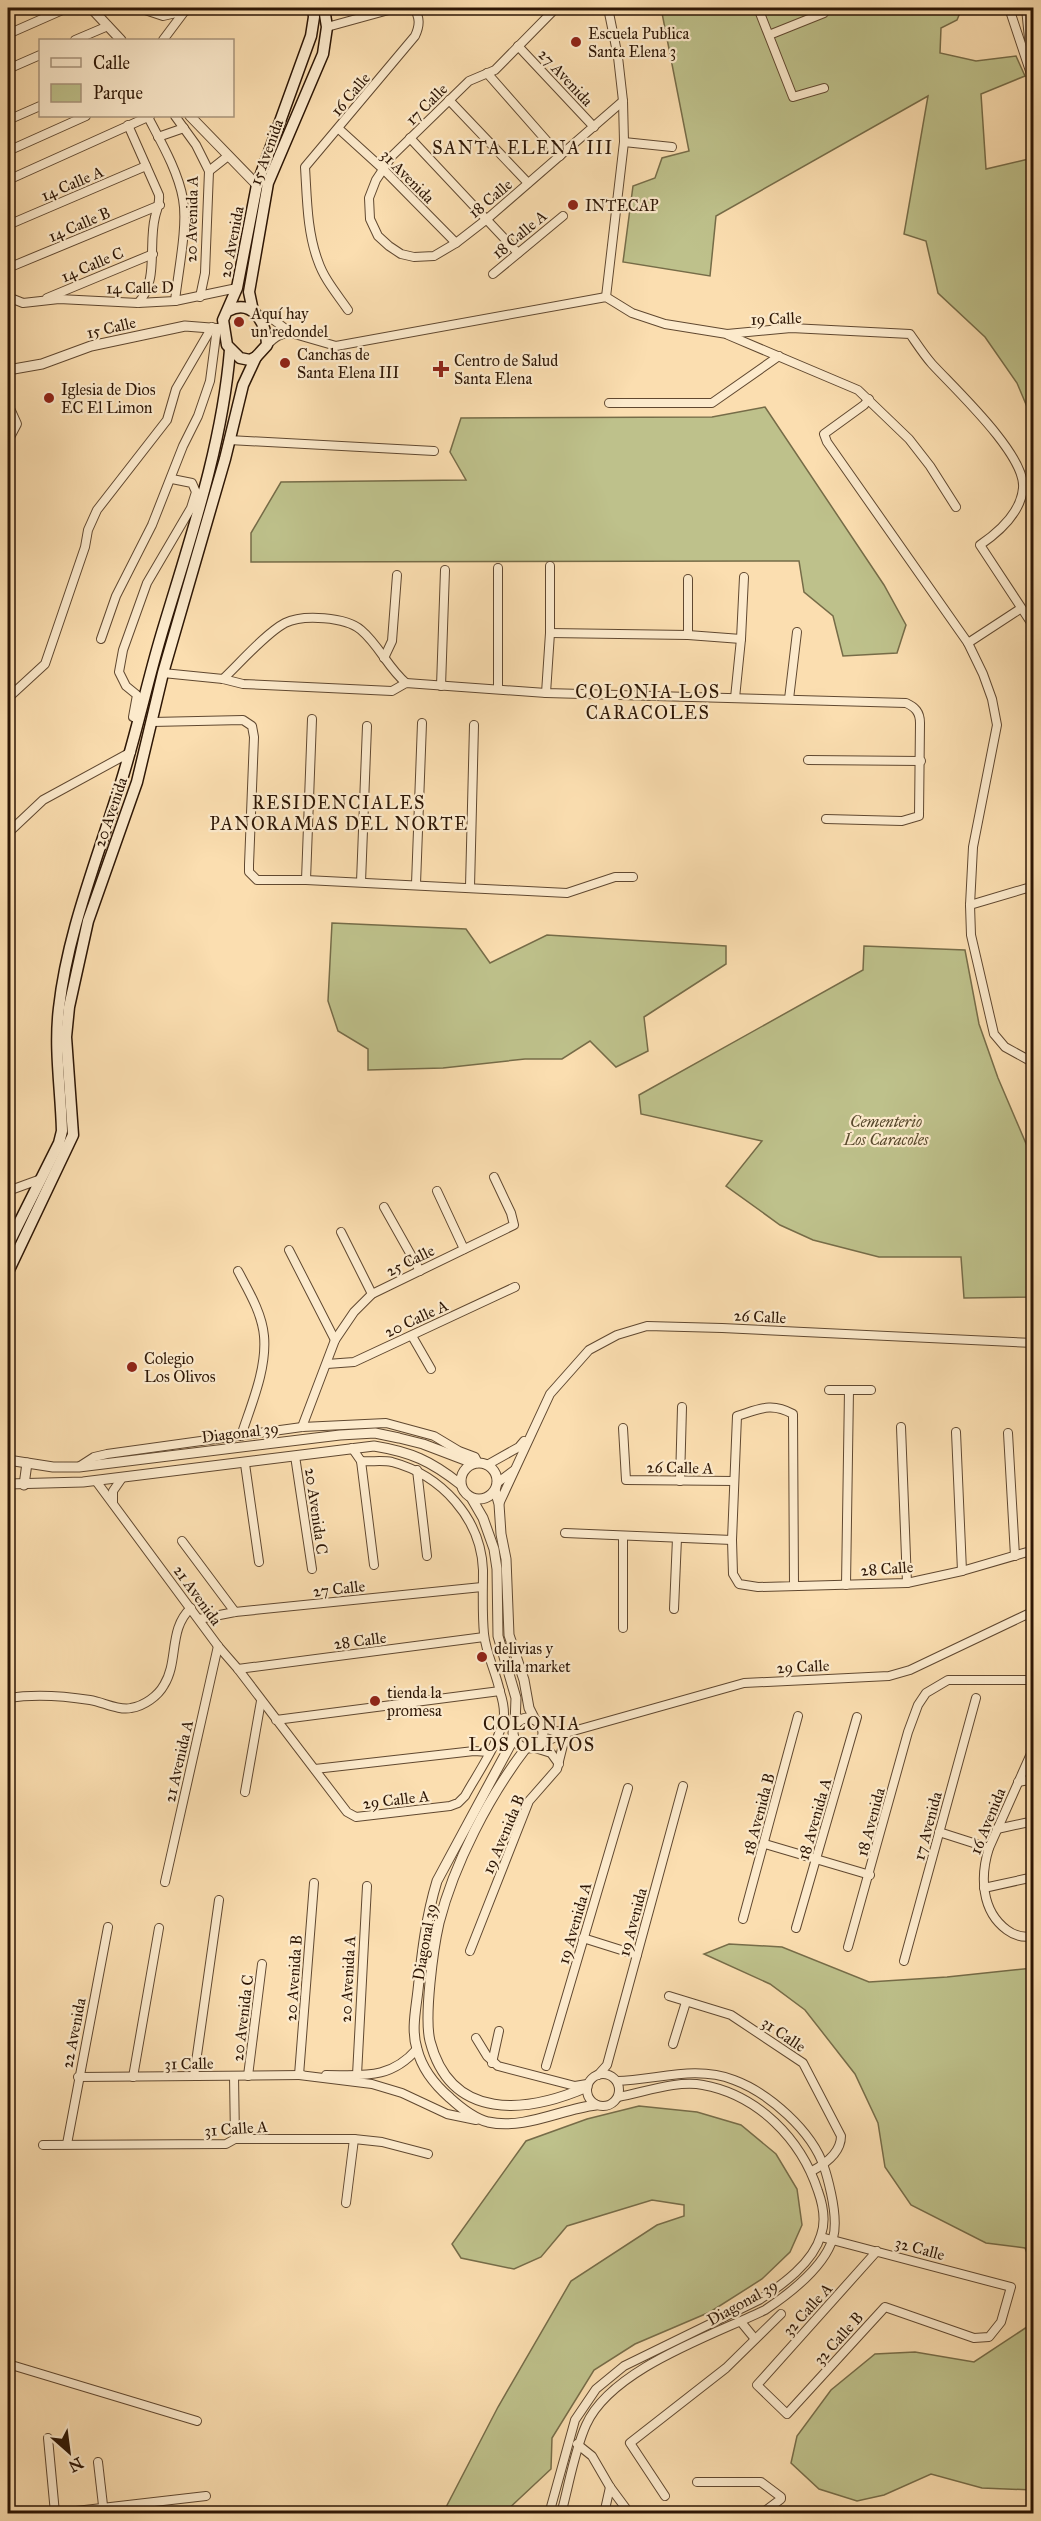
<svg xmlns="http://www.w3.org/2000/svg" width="1041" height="2521" viewBox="0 0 1041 2521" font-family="'IM FELL Great Primer',serif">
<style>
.green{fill:#bec18b;stroke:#766c48;stroke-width:1.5}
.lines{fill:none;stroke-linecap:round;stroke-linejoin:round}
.minor-casing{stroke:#604830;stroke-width:10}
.tertiary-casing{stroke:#604830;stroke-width:11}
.secondary-casing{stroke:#2d1605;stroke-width:13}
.minor{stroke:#fceacc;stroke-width:8}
.tertiary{stroke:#fceacc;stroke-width:9}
.secondary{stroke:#fceacc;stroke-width:10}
.poi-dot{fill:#8f2418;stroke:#fceacc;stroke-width:2}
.labels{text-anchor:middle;stroke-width:4.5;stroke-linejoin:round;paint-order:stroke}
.poi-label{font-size:16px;fill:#2d1605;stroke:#fceacc;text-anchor:start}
.street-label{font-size:16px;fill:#2d1605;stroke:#fceacc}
.park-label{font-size:16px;font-style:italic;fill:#58492d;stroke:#fceacc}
.neighbourhood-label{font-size:18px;letter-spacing:1.5px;fill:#2d1605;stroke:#fceacc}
</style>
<rect width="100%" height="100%" fill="#fbdeb0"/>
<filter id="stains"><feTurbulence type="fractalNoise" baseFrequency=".00333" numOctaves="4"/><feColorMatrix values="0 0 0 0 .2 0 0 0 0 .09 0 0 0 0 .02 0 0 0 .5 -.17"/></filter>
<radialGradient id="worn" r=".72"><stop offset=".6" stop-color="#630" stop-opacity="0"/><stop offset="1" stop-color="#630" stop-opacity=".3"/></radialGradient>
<g class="green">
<polygon points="661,8 962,8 957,20 941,28 940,53 976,61 1016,56 1025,76 981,94 986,169 1033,158 1033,421 1017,383 985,337 938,293 926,241 904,234 928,96 716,216 710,276 623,262 633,186 655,178 662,158 689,151"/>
<polygon points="765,407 884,585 906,625 897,653 843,656 833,616 804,592 799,561 251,562 251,533 281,482 466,480 450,452 461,418 712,417"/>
<polygon points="332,923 466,929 490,963 547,935 726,946 726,964 644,1017 648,1051 616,1067 590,1041 562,1059 525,1059 443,1068 368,1070 368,1049 338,1031 328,1001"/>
<polygon points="864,946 965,950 979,1024 998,1078 1033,1160 1033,1297 964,1298 961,1257 879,1257 813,1240 780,1225 726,1186 762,1141 641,1114 639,1095 863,970"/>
<polygon points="729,1944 782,1947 869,1982 947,1977 1033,1968 1033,2268 1025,2248 986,2243 911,2205 885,2167 878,2123 855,2074 805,2010 770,1984 704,1954"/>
<polygon points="639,2106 697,2112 741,2125 776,2154 797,2189 802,2225 790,2252 762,2279 710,2312 635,2344 594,2370 552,2438 551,2469 504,2513 443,2513 498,2407 571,2281 657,2225 684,2216 684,2205 652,2200 567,2226 541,2257 514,2269 461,2258 452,2244 526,2141 587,2119"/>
<polygon points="1033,2306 1033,2490 982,2488 931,2474 884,2495 857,2501 819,2489 791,2463 797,2436 831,2390 875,2354 915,2352 974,2362 1027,2327"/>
</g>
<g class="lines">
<defs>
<g id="minor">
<polyline points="139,8 163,16 198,8"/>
<polyline points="556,8 495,70 469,81 392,156 376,180 369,198 370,219 378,236 389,246 401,254 414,257 434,256 456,243 487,219 623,101"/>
<polyline points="758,8 793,97 824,88"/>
<polyline points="1009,8 1034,83"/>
<polyline points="1026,8 1032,69"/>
<polyline points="327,27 396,8"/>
<polyline points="8,34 67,8"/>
<polyline points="769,35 824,13 828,8"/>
<polyline points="75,40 108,26"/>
<polyline points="163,40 184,12"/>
<polyline points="518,46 594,127"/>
<polyline points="8,69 40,55"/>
<polyline points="487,73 560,156"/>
<polyline points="449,100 528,183"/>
<polyline points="175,116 196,145 209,171 205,273 200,297"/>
<path d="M 148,117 C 161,142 178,171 183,199 C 188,226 178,272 175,301"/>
<polyline points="8,120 40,106"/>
<path d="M 128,125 L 159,195 C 160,205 157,208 155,217 C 148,244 159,282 138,303"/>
<polyline points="339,129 383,169 456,243"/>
<polyline points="158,137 184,128"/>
<polyline points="410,138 518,253"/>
<polyline points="624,142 672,147"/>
<polyline points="8,151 86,116"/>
<polyline points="209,171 228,156"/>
<polyline points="8,180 150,116"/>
<polyline points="8,225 146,166"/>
<polyline points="8,268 160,205"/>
<polyline points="493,274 563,216"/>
<polyline points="8,297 23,303 59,299 138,303 175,301 237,288"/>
<polyline points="606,297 624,142 623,101 618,57 608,8"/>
<polyline points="47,298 153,254"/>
<path d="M 348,310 C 337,294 324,279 318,261 C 307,232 307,198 305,167 L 415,36 C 420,25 420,18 414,8"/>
<path d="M 260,318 L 271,318 L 291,333 L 336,346 L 606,297 L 632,313 L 665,324 L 727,334 L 791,328 L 910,334 C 917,344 924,355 932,364 C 955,389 1026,455 1023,488 C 1021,512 999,532 980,545 L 1034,627"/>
<polyline points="728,335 858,390 909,439 930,466 956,507"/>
<path d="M 267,345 C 275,337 280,333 291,333"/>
<polyline points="869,399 864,405 824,434 827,442 968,643 983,674 992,699 997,725 973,847 970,905 971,935 994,1034 1005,1047 1034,1063"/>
<polyline points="609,403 712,403 779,356"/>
<polyline points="8,404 17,424 8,441"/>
<polyline points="229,440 434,451"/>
<polyline points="550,633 688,635 741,639"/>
<polyline points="688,635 688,579"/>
<polyline points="101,639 116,596 152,525 183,446 198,416 210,381 217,328"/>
<polyline points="968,643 1020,609"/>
<polyline points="384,658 392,641 397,575"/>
<path d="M 163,673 L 223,679 L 243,684 L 392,691 L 406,683 L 546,693 L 906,703 C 915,707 920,712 920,723 L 919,816 L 902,821 L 826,819"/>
<path d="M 223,679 C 239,664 266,633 285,623 C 303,614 346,617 361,630 C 379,645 388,668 406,683"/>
<polyline points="441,686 445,570"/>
<polyline points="498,689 498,568"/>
<polyline points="546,693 550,633 550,566"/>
<polyline points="8,698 45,664 85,547 88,530 97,510 167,420 176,389 212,327"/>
<polyline points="735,698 741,639 744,577"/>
<polyline points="789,699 797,632"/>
<polyline points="139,719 133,717 137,695 126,686 119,672 123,650 147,583 191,508 196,492 192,483 172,479"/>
<polyline points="152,722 243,720 252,726 254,737 249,865 249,872 257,880 306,880 567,893 615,877 633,877"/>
<polyline points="808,760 921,761"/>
<polyline points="8,833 43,800 131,752"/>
<polyline points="306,880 312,719"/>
<polyline points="361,882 367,726"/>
<polyline points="416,884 422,723"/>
<polyline points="470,887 474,725"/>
<polyline points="970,905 1034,886"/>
<polyline points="8,1191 41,1179"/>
<polyline points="437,1191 464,1249"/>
<polyline points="384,1207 420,1271"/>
<polyline points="341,1232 372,1294"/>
<polyline points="289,1250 335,1340"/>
<path d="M 238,1271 C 248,1290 262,1313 264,1336 C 267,1369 251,1405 241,1436"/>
<polyline points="412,1336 431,1369"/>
<polyline points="327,1364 354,1362 515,1287"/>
<polyline points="829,1390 871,1390"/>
<polyline points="302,1427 335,1340 354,1312 372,1294 514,1225 511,1213 494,1177"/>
<polyline points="901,1427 907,1583"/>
<polyline points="623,1428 626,1480 734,1481"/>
<polyline points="956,1432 962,1571"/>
<polyline points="1008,1433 1015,1556"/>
<polyline points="352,1448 361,1461 374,1565"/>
<polyline points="295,1456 312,1569"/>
<polyline points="245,1464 259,1562"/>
<polyline points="487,1465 519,1447 524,1441"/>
<polyline points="80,1466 94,1457 107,1454 302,1427 386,1423 434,1436 459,1451 475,1457 478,1463"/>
<polyline points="417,1470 427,1556"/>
<path d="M 96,1481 L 218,1646 L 238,1669 L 347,1812 L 356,1817 L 450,1806 L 458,1803 L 465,1796 C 477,1774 502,1739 504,1714 C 504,1707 502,1698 500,1692 C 496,1672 486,1654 484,1634 C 482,1613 483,1592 483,1570 C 481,1518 441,1475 392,1462 C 382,1460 371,1462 361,1461"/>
<polyline points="680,1481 682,1407"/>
<polyline points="497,1483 513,1471"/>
<polyline points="113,1503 113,1491 122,1478"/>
<polyline points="499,1504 550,1394 589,1350 617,1335 647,1326 722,1328 1034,1343"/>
<polyline points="565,1533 732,1540"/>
<polyline points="182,1541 235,1612"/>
<polyline points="846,1585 849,1390"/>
<path d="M 794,1586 L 793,1414 C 771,1402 760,1409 737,1416 L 732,1540 L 733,1574 L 739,1584 L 758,1587 L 907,1583 L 962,1571 L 1034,1550"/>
<polyline points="674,1609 677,1538"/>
<polyline points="199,1619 235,1612 482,1587"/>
<polyline points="623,1628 623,1536"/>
<polyline points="238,1669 484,1637"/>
<path d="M 8,1698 C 33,1694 65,1696 90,1700 C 103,1702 119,1711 131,1708 C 144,1706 158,1696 164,1685 C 179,1661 168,1629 191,1608"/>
<polyline points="276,1720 500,1691"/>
<polyline points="540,1725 546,1729 565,1733"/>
<polyline points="537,1745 566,1733 744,1683 889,1676 910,1670 1034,1611"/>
<polyline points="532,1747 551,1753 559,1764"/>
<path d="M 1034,1747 L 989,1848 C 980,1876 981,1911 1007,1930 C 1015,1936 1024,1938 1034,1936"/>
<polyline points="315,1769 474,1751 489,1752"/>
<polyline points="1018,1782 1034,1779"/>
<polyline points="245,1792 261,1701"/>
<polyline points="997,1829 1034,1821"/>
<polyline points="939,1832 989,1848"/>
<polyline points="765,1844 870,1875"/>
<polyline points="165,1882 218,1646"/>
<polyline points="314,1883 299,2075 372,2084 402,2093 447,2114 476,2120"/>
<polyline points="984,1888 1034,1877"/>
<polyline points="743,1919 798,1716"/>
<polyline points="796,1928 857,1717"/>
<polyline points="583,1938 637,1955"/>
<polyline points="848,1947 908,1732 918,1705 926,1693 948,1680 1034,1680"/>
<polyline points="470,1951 529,1801 557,1769 566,1733"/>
<polyline points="904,1961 976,1698"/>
<path d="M 669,1996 L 731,2015 L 803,2063 L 841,2136 C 841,2153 825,2164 812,2171"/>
<polyline points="476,2038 487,2056 498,2066 575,2086 587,2084"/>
<polyline points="673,2044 686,2002"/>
<polyline points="492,2063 499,2031"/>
<polyline points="546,2066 628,1788"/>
<circle cx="603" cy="2090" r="16"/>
<path d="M 326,2075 C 363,2075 390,2080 417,2049"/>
<polyline points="357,2075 367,1886"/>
<polyline points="598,2075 607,2065 683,1786"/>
<polyline points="194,2076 219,1900"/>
<polyline points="234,2076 235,2139"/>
<polyline points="248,2076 262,1964"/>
<polyline points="78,2077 302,2075"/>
<polyline points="133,2077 159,1928"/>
<polyline points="67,2144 108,1927"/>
<polyline points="43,2145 226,2144 235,2139 354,2139 382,2142 428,2154"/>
<polyline points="346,2203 354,2139"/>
<polyline points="821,2237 1011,2287 1001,2322 989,2337 974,2338 885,2307 787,2414 757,2385 877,2251"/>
<polyline points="741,2322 755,2339"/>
<polyline points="8,2364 197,2421"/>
<polyline points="48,2438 55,2513"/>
<polyline points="577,2444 592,2456 610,2487 630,2514"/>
<polyline points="98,2462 104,2514"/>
<polyline points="697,2482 761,2482 781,2497 781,2499 761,2514"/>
<polyline points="665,2496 630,2443 726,2368 781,2314"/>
<polyline points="50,2514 206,2496"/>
<path d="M 549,2514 L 575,2420 L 596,2389 L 624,2366 L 759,2300 C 782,2285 813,2263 821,2235 C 826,2221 823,2205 818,2191 C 801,2139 758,2095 703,2085 C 677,2080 645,2092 618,2097"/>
<path d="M 561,2514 C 569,2485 574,2452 586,2425 C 611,2369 711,2336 765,2310 C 789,2294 824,2268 833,2238 C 837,2224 834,2207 831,2193 C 829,2184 827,2175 824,2167 C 812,2131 769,2093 734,2080 C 695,2065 657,2080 617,2081"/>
<polyline points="604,2514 610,2487"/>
</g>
<g id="tertiary">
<polyline points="91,8 121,40"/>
<polyline points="190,116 257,185"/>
<polyline points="8,370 42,364 91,346 185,326 223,329"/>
<polyline points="8,1460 53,1467 79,1467 340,1435 375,1433 399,1438 423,1444 473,1463"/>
<circle cx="479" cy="1481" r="18"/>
<path d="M 8,1484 L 83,1482 L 374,1446 C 411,1452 431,1461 460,1484"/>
<polyline points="24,1485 27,1463"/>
<polyline points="495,1490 499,1504 501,1534 506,1559 509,1635 524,1680 529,1708 535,1720"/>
<polyline points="472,1499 483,1518 494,1549 497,1569 498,1636 516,1698 515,1725"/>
<circle cx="528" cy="1733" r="15"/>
<path d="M 514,1738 L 437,1881 C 426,1917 422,1953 418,1990 C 416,2009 411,2030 417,2049 C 422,2069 435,2085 450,2098 C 461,2108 473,2118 488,2122 C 525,2130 561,2109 596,2105"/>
<path d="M 526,1748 C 489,1796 454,1864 439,1923 C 433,1949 424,2017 430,2041 C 451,2122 527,2113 587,2087"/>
</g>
<g id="secondary">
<path d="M 228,311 C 252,297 267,324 267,345 L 256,357 L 250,360 L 240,358 L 227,345 L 223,320 L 237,288 L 257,185 L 311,36 L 314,17 L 313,8"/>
<polyline points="253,311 249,292 268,183 323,54 327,27 324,8"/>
<path d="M 8,1245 L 59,1143 L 62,1131 C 61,1090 54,1049 59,1008 C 67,936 94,868 116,798 C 134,745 145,690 161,636 C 189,542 222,448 230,350"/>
<polyline points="8,1272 73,1135 66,1037 69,1007 88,921 137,782 163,673 225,459 243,385 256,357"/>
</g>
</defs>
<use href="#minor" class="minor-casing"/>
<use href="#tertiary" class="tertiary-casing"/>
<use href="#secondary" class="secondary-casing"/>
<use href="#minor" class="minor"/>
<use href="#tertiary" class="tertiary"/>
<use href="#secondary" class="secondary"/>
</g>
<g class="poi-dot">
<circle cx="576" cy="42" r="6"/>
<circle cx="573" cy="205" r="6"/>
<circle cx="239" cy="322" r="6"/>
<circle cx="285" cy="363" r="6"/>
<path d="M438 360h6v6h6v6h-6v6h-6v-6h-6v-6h6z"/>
<circle cx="49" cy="398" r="6"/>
<circle cx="132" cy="1367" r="6"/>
<circle cx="482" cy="1657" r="6"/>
<circle cx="375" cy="1701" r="6"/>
</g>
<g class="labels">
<g class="poi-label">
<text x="588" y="39">Escuela Publica<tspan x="588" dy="18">Santa Elena 3</tspan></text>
<text x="585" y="211">INTECAP</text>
<text x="251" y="319">Aquí hay<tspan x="251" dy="18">un redondel</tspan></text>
<text x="297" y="360">Canchas de<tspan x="297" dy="18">Santa Elena III</tspan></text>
<text x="454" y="366">Centro de Salud<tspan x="454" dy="18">Santa Elena</tspan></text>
<text x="61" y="395">Iglesia de Dios<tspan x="61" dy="18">EC El Limon</tspan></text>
<text x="144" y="1364">Colegio<tspan x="144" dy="18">Los Olivos</tspan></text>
<text x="494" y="1654">delivias y<tspan x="494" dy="18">villa market</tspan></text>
<text x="387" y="1698">tienda la<tspan x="387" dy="18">promesa</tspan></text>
</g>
<g class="street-label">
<text transform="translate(566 77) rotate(47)" y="6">27 Avenida</text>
<text transform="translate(350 94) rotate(-50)" y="6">16 Calle</text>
<text transform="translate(426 104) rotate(-45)" y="6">17 Calle</text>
<text transform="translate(266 152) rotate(-70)" y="6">15 Avenida</text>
<text transform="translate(408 176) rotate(45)" y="6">31 Avenida</text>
<text transform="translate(72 183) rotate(-23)" y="6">14 Calle A</text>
<text transform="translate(490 198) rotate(-40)" y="6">18 Calle</text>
<text transform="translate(191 219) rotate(-89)" y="6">20 Avenida A</text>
<text transform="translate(79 224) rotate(-23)" y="6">14 Calle B</text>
<text transform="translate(519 234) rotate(-40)" y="6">18 Calle A</text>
<text transform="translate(231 242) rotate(-79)" y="6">20 Avenida</text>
<text transform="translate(92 264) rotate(-23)" y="6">14 Calle C</text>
<text transform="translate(140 287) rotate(-1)" y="6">14 Calle D</text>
<text transform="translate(776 318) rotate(-2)" y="6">19 Calle</text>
<text transform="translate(111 327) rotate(-13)" y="6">15 Calle</text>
<text transform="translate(110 812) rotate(-71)" y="6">20 Avenida</text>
<text transform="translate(410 1260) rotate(-26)" y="6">25 Calle</text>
<text transform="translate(760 1316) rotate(3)" y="6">26 Calle</text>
<text transform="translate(416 1318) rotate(-25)" y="6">20 Calle A</text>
<text transform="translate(240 1432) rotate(-7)" y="6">Diagonal 39</text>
<text transform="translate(680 1467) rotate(1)" y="6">26 Calle A</text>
<text transform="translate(317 1511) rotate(82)" y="6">20 Avenida C</text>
<text transform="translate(887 1568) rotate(-4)" y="6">28 Calle</text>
<text transform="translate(339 1588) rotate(-6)" y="6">27 Calle</text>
<text transform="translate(198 1595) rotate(54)" y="6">21 Avenida</text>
<text transform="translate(360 1640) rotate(-7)" y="6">28 Calle</text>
<text transform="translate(803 1666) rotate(-3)" y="6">29 Calle</text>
<text transform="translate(178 1761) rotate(-77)" y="6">21 Avenida A</text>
<text transform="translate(396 1799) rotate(-7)" y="6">29 Calle A</text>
<text transform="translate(758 1814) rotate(-75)" y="6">18 Avenida B</text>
<text transform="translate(814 1819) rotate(-74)" y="6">18 Avenida A</text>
<text transform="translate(987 1821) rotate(-68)" y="6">16 Avenida</text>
<text transform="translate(870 1822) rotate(-75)" y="6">18 Avenida</text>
<text transform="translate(927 1826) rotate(-75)" y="6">17 Avenida</text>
<text transform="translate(503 1834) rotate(-67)" y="6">19 Avenida B</text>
<text transform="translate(632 1922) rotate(-75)" y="6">19 Avenida</text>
<text transform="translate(574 1923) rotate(-74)" y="6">19 Avenida A</text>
<text transform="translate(424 1942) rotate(-80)" y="6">Diagonal 39</text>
<text transform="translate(293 1978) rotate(-86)" y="6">20 Avenida B</text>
<text transform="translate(347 1979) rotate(-87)" y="6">20 Avenida A</text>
<text transform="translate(242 2018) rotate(-83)" y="6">20 Avenida C</text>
<text transform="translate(73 2033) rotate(-79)" y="6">22 Avenida</text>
<text transform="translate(784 2034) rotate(34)" y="6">31 Calle</text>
<text transform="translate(189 2063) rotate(-1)" y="6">31 Calle</text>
<text transform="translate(236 2128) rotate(-4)" y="6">31 Calle A</text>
<text transform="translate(920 2248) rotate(15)" y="6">32 Calle</text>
<text transform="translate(742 2302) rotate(-29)" y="6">Diagonal 39</text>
<text transform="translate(807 2309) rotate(-48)" y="6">32 Calle A</text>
<text transform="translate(838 2338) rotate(-48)" y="6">32 Calle B</text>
</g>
<g class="park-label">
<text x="886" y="1127">Cementerio<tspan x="886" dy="18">Los Caracoles</tspan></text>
</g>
<g class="neighbourhood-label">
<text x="523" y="154">SANTA ELENA III</text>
<text x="648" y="698">COLONIA LOS<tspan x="648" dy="21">CARACOLES</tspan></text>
<text x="339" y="809">RESIDENCIALES<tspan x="339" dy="21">PANORAMAS DEL NORTE</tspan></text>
<text x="532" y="1730">COLONIA<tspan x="532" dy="21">LOS OLIVOS</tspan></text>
</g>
</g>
<rect width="1041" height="2521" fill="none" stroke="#fbdeb0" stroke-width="30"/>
<rect x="9" y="9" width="1023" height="2503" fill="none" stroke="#2d1605" stroke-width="3"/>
<rect x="15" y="15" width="1011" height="2491" fill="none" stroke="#2d1605" stroke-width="1.5"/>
<rect x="39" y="39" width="195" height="78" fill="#fceacc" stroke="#a9957c" stroke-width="1.5"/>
<rect x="51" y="58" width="30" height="9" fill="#fceacc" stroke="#a9957c" stroke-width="1.5"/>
<text x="93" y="69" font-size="18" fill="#2d1605">Calle</text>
<rect x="51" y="84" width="30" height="18" fill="#bec18b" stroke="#a9957c" stroke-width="1.5"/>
<text x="93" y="99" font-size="18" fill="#2d1605">Parque</text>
<g transform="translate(69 2452) rotate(152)" stroke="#fceacc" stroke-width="4.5" paint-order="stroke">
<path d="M0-4.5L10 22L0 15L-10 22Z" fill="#2d1605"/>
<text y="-9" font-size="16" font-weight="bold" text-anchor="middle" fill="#2d1605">N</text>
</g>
<rect width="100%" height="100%" filter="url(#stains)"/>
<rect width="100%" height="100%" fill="url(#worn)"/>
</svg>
